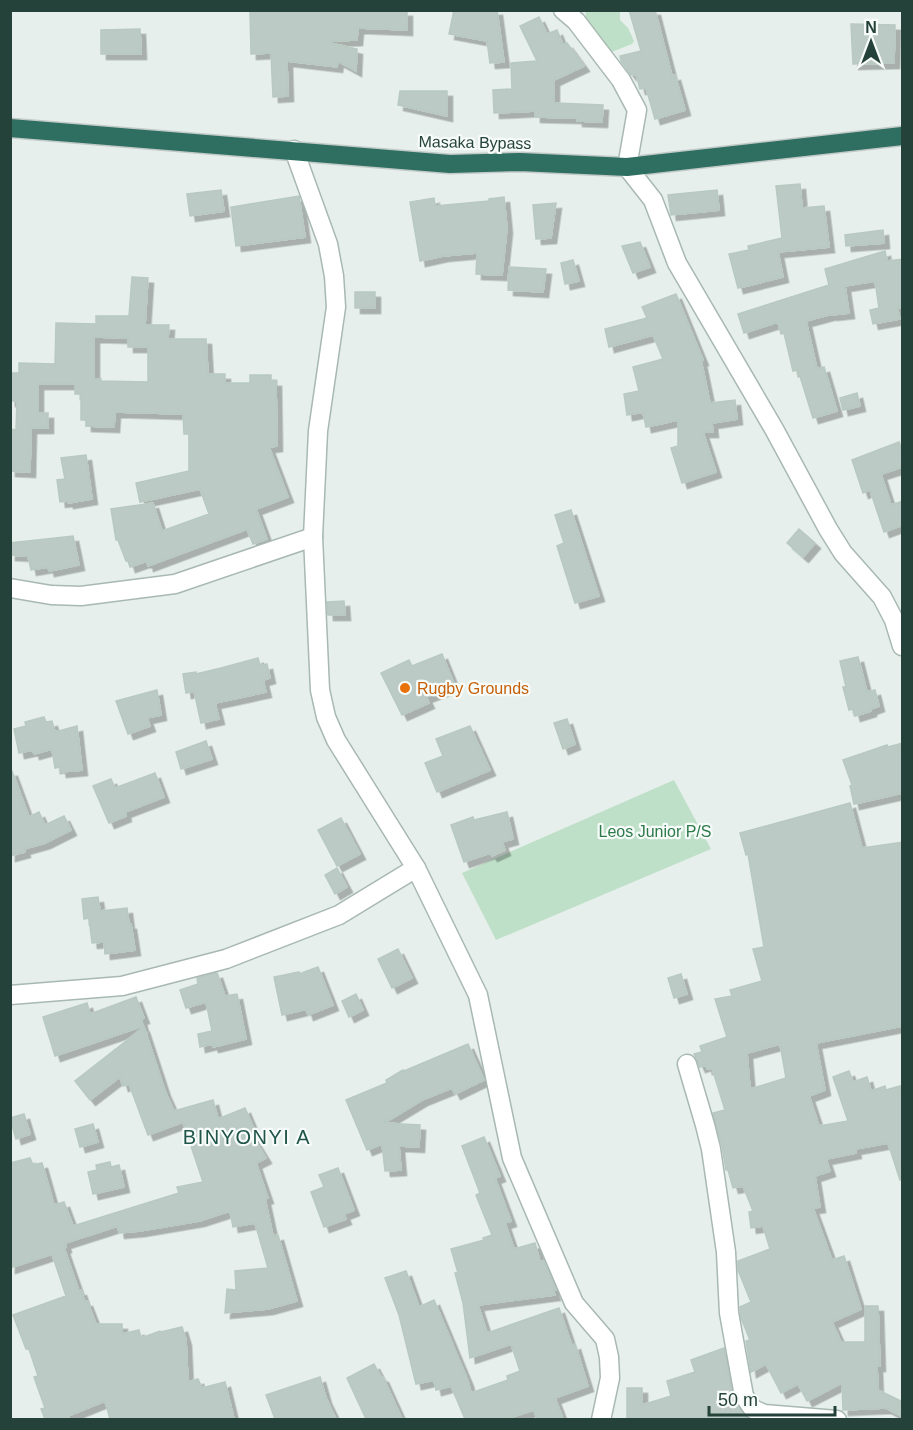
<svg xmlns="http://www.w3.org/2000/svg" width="913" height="1430" viewBox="0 0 913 1430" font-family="Helvetica,sans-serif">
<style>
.green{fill:#bfe0c8}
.building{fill:#bbcac4;stroke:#b8c9c2;stroke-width:1.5;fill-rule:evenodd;filter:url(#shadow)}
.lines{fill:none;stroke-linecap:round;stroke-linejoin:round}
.minor-casing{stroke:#a8b8b2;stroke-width:21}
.highway-casing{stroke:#c2cac8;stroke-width:21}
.minor{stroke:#fff;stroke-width:18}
.highway{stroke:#2f6f62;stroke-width:18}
.food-dot{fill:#e8710a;stroke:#f7fbf9;stroke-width:2}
.labels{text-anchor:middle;stroke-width:4.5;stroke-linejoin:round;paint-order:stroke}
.street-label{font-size:16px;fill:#24423a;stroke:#f7fbf9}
.food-label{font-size:16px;fill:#c56008;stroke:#f7fbf9;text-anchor:start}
.park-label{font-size:16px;fill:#2d7a4b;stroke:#f7fbf9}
.quarter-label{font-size:20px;letter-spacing:1.5px;fill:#1f5548;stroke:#f7fbf9}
</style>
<defs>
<filter id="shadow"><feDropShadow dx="5.5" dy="5.5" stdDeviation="0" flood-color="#0004"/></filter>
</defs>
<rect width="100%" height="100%" fill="#e6efeb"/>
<g class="green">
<polygon points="586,11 620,11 620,20 628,28 634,41 632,44 609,53 585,21"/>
<polygon points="674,780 711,849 496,940 462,873"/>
</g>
<g class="building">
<polygon points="250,10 407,11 407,30 358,28 357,40 330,41 330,43 357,49 356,71 338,61 337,67 287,61 288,96 273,97 271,53 251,54"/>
<polygon points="454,10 497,10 504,62 490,63 487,41 449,34"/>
<polygon points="629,10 655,10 672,76 675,75 685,110 655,119 646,88 640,89 636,74 631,75 621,61 620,56 641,51"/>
<polygon points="539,17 547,34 557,30 563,45 567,43 584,66 554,80 554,103 603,105 602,122 577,121 577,118 535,117 535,111 494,113 493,90 512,89 511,63 537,61 520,26"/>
<polygon points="851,24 895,25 894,63 853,64"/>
<polygon points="140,29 141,54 101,54 101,30"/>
<polygon points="400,91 447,91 447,116 398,105"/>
<polygon points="800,184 802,208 824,206 829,247 778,252 783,277 738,288 729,254 749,250 748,246 782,238 776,186"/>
<polygon points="221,190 224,211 190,216 187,194"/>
<polygon points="717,190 719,210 671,215 668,195"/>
<polygon points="299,196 305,237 236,246 231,207"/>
<polygon points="504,197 507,228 502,275 476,274 477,253 443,256 420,261 410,202 434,198 435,206 489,201 489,199"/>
<polygon points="556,203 551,238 536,239 533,205"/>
<polygon points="883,230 884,243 846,246 845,235"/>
<polygon points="640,242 650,267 633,273 622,246"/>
<polygon points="885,251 887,261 903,259 903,308 897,308 900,319 873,324 870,310 879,308 875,281 845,286 849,313 832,315 832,314 806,321 817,369 824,367 837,411 813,418 798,370 793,371 784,333 781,334 778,322 744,333 738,314 829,285 825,269"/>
<polygon points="573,260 579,281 565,284 561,263"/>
<polygon points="509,267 546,269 543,292 508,290"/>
<path d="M 132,277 L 148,278 L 145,325 L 169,325 L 168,339 L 206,339 L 208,374 L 225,374 L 225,383 L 250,383 L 250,375 L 271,375 L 271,381 L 276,381 L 277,446 L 269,447 L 288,497 L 256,509 L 267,539 L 253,544 L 247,529 L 148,566 L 147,561 L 130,567 L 128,561 L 126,561 L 118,540 L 116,540 L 111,509 L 153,503 L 162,531 L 209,514 L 200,489 L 140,502 L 136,483 L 189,471 L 189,434 L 184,434 L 183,414 L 115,412 L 114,427 L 86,426 L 86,420 L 81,420 L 81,394 L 75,394 L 75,384 L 38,384 L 38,413 L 48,413 L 48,428 L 31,428 L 30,472 L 10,471 L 10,429 L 16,430 L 17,401 L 10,401 L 10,373 L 19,373 L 19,363 L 55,364 L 56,323 L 96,324 L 96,316 L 129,316 ZM 94,337 L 128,338 L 128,347 L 148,347 L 148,382 L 101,381 L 101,379 L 94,379 Z"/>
<rect x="355" y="292" width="20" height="16"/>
<polygon points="676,294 703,360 701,360 710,403 735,400 737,419 712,423 713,432 703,432 716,472 682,483 671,448 678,446 678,420 646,427 643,412 627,415 624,394 639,391 633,367 663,359 653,335 609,347 605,329 647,318 642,307"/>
<polygon points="857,393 860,406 843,410 840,398"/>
<polygon points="899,442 903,452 903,467 881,474 891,505 903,501 903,525 884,532 870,490 863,493 852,460"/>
<polygon points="86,455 92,499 68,503 68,501 60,502 57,480 65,479 61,458"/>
<polygon points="571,510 599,596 575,603 557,546 564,543 555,515"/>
<polygon points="799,529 815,543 803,557 787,543"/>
<polygon points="73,536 79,565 49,571 48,567 31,570 28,556 10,555 10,543"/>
<polygon points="344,601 345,615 328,615 327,602"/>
<polygon points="442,654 455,686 426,697 429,703 402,715 381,673 409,660 412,666"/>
<polygon points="858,657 867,692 875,690 879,706 871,709 871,711 855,716 853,709 849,710 843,687 846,687 840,661"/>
<polygon points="258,658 260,666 267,664 270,678 263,680 266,692 215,703 219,719 201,723 194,691 186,693 183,674 196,672 196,674 221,668"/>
<polygon points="157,690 161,715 147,718 150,726 128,734 116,701"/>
<polygon points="44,717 46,722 52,721 55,732 77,726 82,770 61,772 60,767 55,768 52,749 34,754 33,750 19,753 14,729 26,726 25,722"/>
<polygon points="567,719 575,744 563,749 554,723"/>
<polygon points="470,726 490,770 437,792 425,763 443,756 436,739"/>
<polygon points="206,741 212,759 181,769 176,752"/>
<polygon points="903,743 903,793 854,804 850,786 852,785 843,760 887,745 888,747"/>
<polygon points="10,771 12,771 29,817 39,812 45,825 64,816 71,830 45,843 24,849 25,852 10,856"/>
<polygon points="155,773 164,797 125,812 126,816 109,823 93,786 111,779 115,788"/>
<path d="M 850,803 L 862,848 L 903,842 L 903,1026 L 816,1043 L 825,1090 L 809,1096 L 819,1126 L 848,1121 L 833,1077 L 849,1071 L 853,1082 L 867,1077 L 871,1091 L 885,1086 L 886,1090 L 900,1086 L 903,1094 L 903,1179 L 900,1180 L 888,1143 L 855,1149 L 856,1153 L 826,1159 L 830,1171 L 815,1176 L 820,1207 L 813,1208 L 832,1260 L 844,1256 L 861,1309 L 832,1322 L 841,1342 L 865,1342 L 865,1306 L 878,1306 L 880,1366 L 877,1366 L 878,1390 L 903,1402 L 903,1417 L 886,1408 L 843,1410 L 842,1383 L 807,1401 L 798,1384 L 781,1393 L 766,1364 L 751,1372 L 746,1341 L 750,1340 L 741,1318 L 740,1307 L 751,1302 L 738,1270 L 738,1261 L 770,1249 L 763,1226 L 751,1228 L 749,1212 L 753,1211 L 743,1186 L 733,1188 L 728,1170 L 726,1170 L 722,1146 L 713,1113 L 725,1110 L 712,1068 L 707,1069 L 706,1065 L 700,1067 L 694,1054 L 702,1052 L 700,1046 L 727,1037 L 715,999 L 732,996 L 730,990 L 762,981 L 753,949 L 764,947 L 748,854 L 746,855 L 740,833 ZM 780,1044 L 786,1078 L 750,1089 L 747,1053 Z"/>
<polygon points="507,812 513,839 502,842 505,850 492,856 490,853 464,862 451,825 473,817 474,820"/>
<polygon points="341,818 360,854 337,866 318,830"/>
<polygon points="337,868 347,887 335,894 325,875"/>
<polygon points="98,897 100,911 127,908 129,924 131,924 135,950 105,954 104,942 92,943 89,918 84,919 82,899"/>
<polygon points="398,949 412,978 392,988 378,959"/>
<polygon points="318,967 333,1005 308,1015 306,1009 282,1015 274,977 299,972 299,974"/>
<polygon points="217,973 225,996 237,994 246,1039 213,1047 212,1044 200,1047 198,1034 212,1031 206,1002 186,1008 180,990 198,984 197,978"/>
<polygon points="681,974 687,994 674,998 668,978"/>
<polygon points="356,994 363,1010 349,1017 342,1001"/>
<polygon points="136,997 144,1018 141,1019 143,1026 55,1056 43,1017 87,1003 90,1014"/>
<polygon points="144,1027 165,1091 174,1111 213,1100 218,1119 245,1108 256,1134 252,1135 266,1158 256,1163 268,1198 265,1199 273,1236 278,1235 297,1301 268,1309 225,1313 227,1289 236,1290 235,1271 268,1268 255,1223 233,1227 230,1211 199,1221 140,1231 119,1233 118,1226 65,1243 66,1247 64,1248 79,1291 81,1290 85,1302 87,1301 96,1324 122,1324 122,1334 139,1330 141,1338 160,1331 161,1332 182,1327 186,1340 188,1382 198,1379 202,1388 225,1382 234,1419 110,1419 105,1401 68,1416 69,1419 45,1419 41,1409 45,1408 34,1377 38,1376 29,1349 26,1349 13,1315 66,1296 52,1254 10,1268 10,1163 30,1158 33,1165 42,1163 54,1205 64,1202 73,1226 179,1193 177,1187 203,1182 183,1122 148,1135 129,1084 123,1086 120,1077 90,1100 75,1081"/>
<polygon points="468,1044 484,1080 455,1094 452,1088 422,1100 384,1123 420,1125 419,1147 399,1146 401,1170 385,1171 382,1144 367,1150 346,1100 387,1083 386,1080 403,1070 404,1071"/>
<polygon points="24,1114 30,1134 16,1139 10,1118"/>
<polygon points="93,1124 98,1142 80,1147 75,1129"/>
<polygon points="484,1137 500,1176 495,1178 511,1221 505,1223 514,1249 535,1243 540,1262 544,1261 556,1290 553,1290 555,1295 478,1305 487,1333 559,1308 572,1346 575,1344 588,1386 555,1398 563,1419 537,1419 534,1410 506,1419 465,1419 451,1386 436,1390 434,1380 416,1384 399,1315 385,1278 406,1271 419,1307 434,1300 468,1381 471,1393 508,1380 507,1376 520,1371 511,1344 470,1358 463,1303 455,1273 458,1273 451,1249 484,1240 483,1238 492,1235 476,1195 480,1193 462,1146"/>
<polygon points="110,1162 111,1167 119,1165 124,1187 93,1194 88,1172 97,1170 96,1165"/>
<polygon points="338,1168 354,1210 344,1214 346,1219 324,1227 311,1192 324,1187 319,1175"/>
<polygon points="724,1348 733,1398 747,1419 627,1419 627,1388 642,1388 642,1405 671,1396 667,1381 695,1372 691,1360"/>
<polygon points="374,1364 381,1377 383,1377 402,1419 366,1419 347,1378"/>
<polygon points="320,1377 326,1398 336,1419 275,1419 266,1395"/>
</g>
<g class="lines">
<defs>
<g id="minor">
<polyline points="563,10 576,21 621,80 637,110 627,167 653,200 677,263 774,429 828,529 843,553 882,597 894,620 902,646"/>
<polyline points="294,150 328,244 334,276 336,307 318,431 313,537 320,690 326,717 336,740 416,868 478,995 512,1158 574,1303 605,1339 609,1357 610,1378 601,1420"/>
<polyline points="10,588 51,595 81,596 175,584 313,537"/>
<polyline points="10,995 122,986 226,959 339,915 416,868"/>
<polyline points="687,1064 705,1125 711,1149 726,1252 729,1313 744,1396 753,1409 764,1414 837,1420"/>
</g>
<polyline id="highway" points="10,128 450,164 520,162 627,167 902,136"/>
</defs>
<use href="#minor" class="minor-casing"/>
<use href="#highway" class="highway-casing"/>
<use href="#minor" class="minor"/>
<use href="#highway" class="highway"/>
</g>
<circle class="food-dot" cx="405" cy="688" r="6"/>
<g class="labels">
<g class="street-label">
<text transform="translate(475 142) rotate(1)" y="6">Masaka Bypass</text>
</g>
<g class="food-label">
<text x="417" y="694">Rugby Grounds</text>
</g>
<g class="park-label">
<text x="655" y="837">Leos Junior P/S</text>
</g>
<g class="quarter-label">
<text x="247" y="1144">BINYONYI A</text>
</g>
</g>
<rect width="913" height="1430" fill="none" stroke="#24423a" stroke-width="24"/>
<g transform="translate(871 42)" stroke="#f7fbf9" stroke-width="4.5" paint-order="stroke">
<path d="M0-4.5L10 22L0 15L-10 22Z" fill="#24423a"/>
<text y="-9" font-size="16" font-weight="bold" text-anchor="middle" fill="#24423a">N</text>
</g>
<path d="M709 1406v9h126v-9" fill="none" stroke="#24423a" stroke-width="3"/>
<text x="718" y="1406" font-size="18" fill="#24423a" stroke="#f7fbf9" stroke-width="4.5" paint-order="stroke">50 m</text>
</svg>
